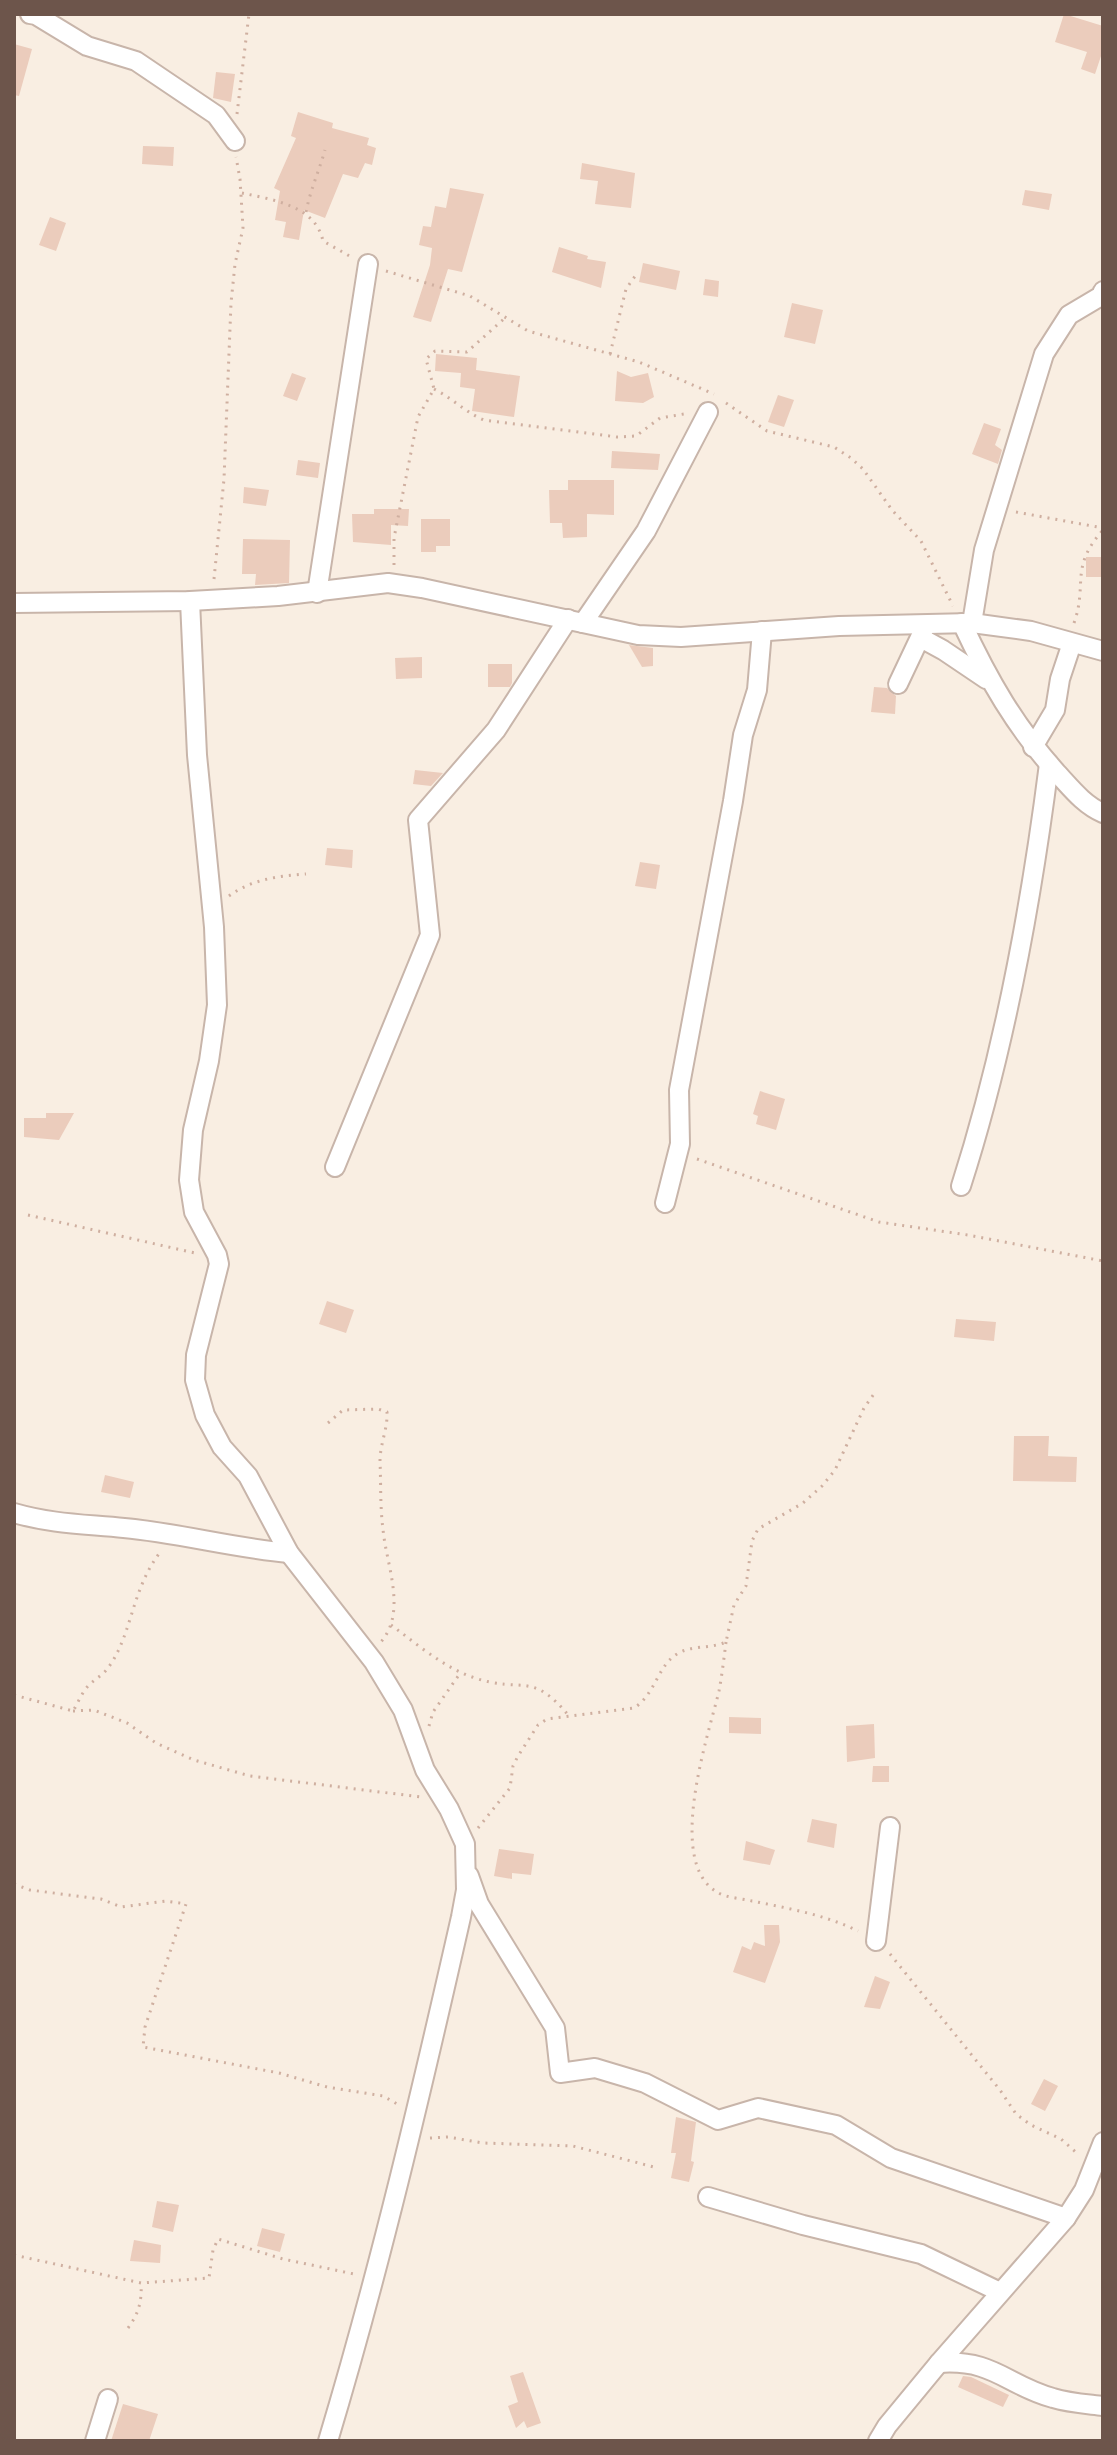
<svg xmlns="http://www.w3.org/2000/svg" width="1117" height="2455" viewBox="0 0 1117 2455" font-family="'IBM Plex Sans',sans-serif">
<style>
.building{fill:#ebccbc}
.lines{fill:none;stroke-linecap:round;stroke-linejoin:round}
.street-casing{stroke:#c8b5aa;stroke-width:22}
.path{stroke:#cfafa0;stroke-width:3;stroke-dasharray:2 6;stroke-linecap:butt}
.street{stroke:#fff;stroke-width:18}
</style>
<rect width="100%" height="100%" fill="#f9eee2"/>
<g class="building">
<polygon points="1064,14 1103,26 1103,50 1095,74 1081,69 1087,52 1055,42"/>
<polygon points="14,44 32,49 19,96 14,95"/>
<polygon points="216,72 235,74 231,102 213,98"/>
<polygon points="298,112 333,123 332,128 369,138 367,145 376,148 372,165 365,163 358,178 343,174 325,218 304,210 299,240 283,237 286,222 275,220 280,191 274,188 296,138 291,136"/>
<polygon points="143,146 174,147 173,166 142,164"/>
<polygon points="582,163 635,173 631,208 595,204 598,181 580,179"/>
<polygon points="450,188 484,194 462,272 448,269 431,322 413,317 430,265 432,248 419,245 423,226 431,227 435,206 446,208"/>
<polygon points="1025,190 1052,194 1049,210 1022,205"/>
<polygon points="50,217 66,223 56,251 39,245"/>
<polygon points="559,247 588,256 587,259 606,262 601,288 552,272"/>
<polygon points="643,263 680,271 676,290 639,282"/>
<polygon points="705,279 719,281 718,297 703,295"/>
<polygon points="792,303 823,310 815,344 784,337"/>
<polygon points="436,354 477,358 476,370 520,376 514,417 472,411 475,389 460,387 461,373 435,371"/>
<polygon points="617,371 631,377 648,373 654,397 643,403 615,401"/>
<polygon points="292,373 306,378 297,401 283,396"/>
<polygon points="778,395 794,400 784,427 768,422"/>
<polygon points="984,423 1001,429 995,445 1002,450 998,464 972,454"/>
<polygon points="612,451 660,454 658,470 611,468"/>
<polygon points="298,460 320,463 318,478 296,475"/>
<polygon points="568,480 614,480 614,515 587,514 587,537 563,538 562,523 550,523 549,490 568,490"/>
<polygon points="244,487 269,490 266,506 243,503"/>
<polygon points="374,509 409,509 408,526 391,525 391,545 353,542 352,514 374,514"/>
<polygon points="421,519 450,519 450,546 436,546 436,552 421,552"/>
<polygon points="243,539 290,540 289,583 255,585 256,574 242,574"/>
<rect x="1086" y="557" width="17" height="20"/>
<polygon points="629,645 653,648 653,666 642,667"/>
<polygon points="422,657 422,678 396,679 395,658"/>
<polygon points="488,664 512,664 512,683 510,687 488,687"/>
<polygon points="874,687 887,688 896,696 895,714 871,712"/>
<polygon points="415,770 443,773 431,786 413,784"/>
<polygon points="327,848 353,850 352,868 325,865"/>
<polygon points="640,862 660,865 656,889 635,886"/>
<polygon points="760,1091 785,1099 776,1130 756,1124 758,1116 753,1114"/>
<polygon points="46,1113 74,1113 59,1140 24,1137 24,1118 46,1118"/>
<polygon points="327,1301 354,1310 346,1333 319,1324"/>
<polygon points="956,1319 996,1322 994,1341 954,1337"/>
<polygon points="1014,1436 1049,1436 1048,1456 1077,1457 1076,1482 1013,1481"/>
<polygon points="105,1475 134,1482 130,1498 101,1492"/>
<polygon points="729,1717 761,1718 761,1734 729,1733"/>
<polygon points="874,1724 875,1758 847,1762 846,1726"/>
<polygon points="873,1766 889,1766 889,1782 872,1782"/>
<polygon points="812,1819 837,1824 834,1848 807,1842"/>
<polygon points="746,1841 775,1850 770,1865 743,1860"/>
<polygon points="499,1849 534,1854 531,1875 512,1873 512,1879 494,1876"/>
<polygon points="764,1925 779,1925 780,1942 765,1983 733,1972 742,1946 751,1950 754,1942 765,1946"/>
<polygon points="875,1976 890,1982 880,2009 864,2007"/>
<polygon points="1044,2079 1058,2086 1045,2111 1031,2104"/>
<polygon points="676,2117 696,2122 691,2161 694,2162 689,2182 671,2178 676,2153 671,2153"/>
<polygon points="157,2201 179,2205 173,2232 152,2227"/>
<polygon points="262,2228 285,2234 280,2252 257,2246"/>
<polygon points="134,2240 161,2245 160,2263 130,2261"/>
<polygon points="523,2372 541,2423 527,2428 524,2421 516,2428 508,2406 518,2402 510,2376"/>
<polygon points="963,2376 971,2377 1009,2395 1003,2407 958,2387"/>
<polygon points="123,2404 158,2414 149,2441 111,2441"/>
</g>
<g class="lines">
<defs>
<g id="street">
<polyline points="30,14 36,15 87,46 136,61 216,115 235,141"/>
<polyline points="317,593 368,264"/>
<path d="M 190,601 L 197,755 L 214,927 L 217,1005 L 209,1061 L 193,1130 L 189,1180 L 194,1212 L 217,1255 L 219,1264 L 196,1355 L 195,1380 L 205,1415 L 222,1447 L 248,1476 L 289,1553 L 374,1662 L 403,1710 L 425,1770 L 449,1809 L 465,1844 L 466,1890 L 461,1917 C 421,2093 380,2268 328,2441"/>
<polyline points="14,603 190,601 278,596 388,583 422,588 638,635 681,637 839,626 972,623 1031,631 1103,651"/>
<polyline points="583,623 646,531 708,412"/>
<path d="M 962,623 C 989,681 1015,726 1057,773 C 1071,788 1084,805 1103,813"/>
<polyline points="972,623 984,550 1044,354 1069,315 1101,296 1103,291"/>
<polyline points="921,638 943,650 986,679"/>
<polyline points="898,684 924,629"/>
<polyline points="1033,747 1055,710 1060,679 1072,643"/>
<polyline points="335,1167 430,935 418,820 496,730 568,619"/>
<path d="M 961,1186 C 1005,1049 1031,906 1049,764"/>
<polyline points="665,1203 680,1144 679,1090 733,801 743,735 757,690 762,631"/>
<path d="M 14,1513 C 52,1524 85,1524 124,1528 C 179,1533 233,1548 289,1553"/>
<polyline points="469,1876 479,1904 555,2028 560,2073 595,2068 645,2083 718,2120 758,2108 836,2125 891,2158 1066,2218"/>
<polyline points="876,1941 890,1827"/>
<polyline points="708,2197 803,2225 921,2254 1000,2292"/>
<path d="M 939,2363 C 994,2359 1006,2385 1053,2398 C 1069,2403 1087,2404 1103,2406"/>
<polyline points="95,2441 108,2399"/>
<polyline points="878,2441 887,2426 939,2363 1066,2218 1084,2190 1103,2142"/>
</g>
</defs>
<use href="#street" class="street-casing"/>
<g class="path">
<polyline points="237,114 249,14"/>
<path d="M 242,193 C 273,200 315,205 323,241 L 353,258"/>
<path d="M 306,212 C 310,191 319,171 325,150"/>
<polyline points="386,271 470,296 528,331 639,362 714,394"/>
<polyline points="610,354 626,289 638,272"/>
<path d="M 434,389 C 452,398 465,412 484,420 L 617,437 L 636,436 L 660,418 L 684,414"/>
<polyline points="726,403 767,431 834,447 851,458 863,469 892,510 921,541 953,606"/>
<polyline points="1016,512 1103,528"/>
<polyline points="394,565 394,538 418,417 434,389 426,359 435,351 467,352 506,317"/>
<polyline points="214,579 224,479 231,303 235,264 243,228 240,179 236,157"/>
<path d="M 1074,623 C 1088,584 1069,568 1103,530"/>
<path d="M 229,896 C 252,879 279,876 306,874"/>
<polyline points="697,1159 879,1222 968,1235 1103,1261"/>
<polyline points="28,1215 195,1253"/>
<path d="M 328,1423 L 343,1410 L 378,1409 L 387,1412 C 388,1428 380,1444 380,1461 C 381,1483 380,1507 383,1529 C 386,1565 408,1612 380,1643"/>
<path d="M 391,1625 C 417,1644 444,1668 475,1678 C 523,1694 531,1670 569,1716"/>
<path d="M 726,1642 C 724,1658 722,1675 719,1691 C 708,1737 662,1871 723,1895 C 732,1898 743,1899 752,1901 C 787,1908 826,1915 858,1931"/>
<path d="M 14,1695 L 73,1711 C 78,1703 82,1692 89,1685 C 95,1679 103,1675 108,1668 C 133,1634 131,1588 162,1550"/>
<polyline points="73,1711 94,1710 127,1723 156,1743 194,1760 250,1776 421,1797"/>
<polyline points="429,1726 433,1712 461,1672"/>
<path d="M 478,1828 L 510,1788 L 513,1766 L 518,1756 L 538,1725 L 547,1719 L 634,1708 C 655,1695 658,1665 677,1654 C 691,1645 710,1649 726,1642 L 734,1605 L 746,1586 L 752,1541 L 758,1529 L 803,1503 L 822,1486 L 835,1470 L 864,1408 L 876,1391"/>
<polyline points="14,1884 30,1890 101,1899 121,1907 166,1901 186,1904 145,2027 143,2047 279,2073 327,2087 383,2096 399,2105"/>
<polyline points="890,1954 1000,2090 1016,2114 1031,2125 1061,2139 1079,2155"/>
<polyline points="430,2138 448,2137 483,2143 573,2146 654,2167"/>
<polyline points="14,2255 141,2283 209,2278 213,2250 218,2239 283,2259 354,2274"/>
<path d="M 128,2328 C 139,2313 142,2301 141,2283"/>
</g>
<use href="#street" class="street"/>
</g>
<rect width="1117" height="2455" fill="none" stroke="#6d554b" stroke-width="32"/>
</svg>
